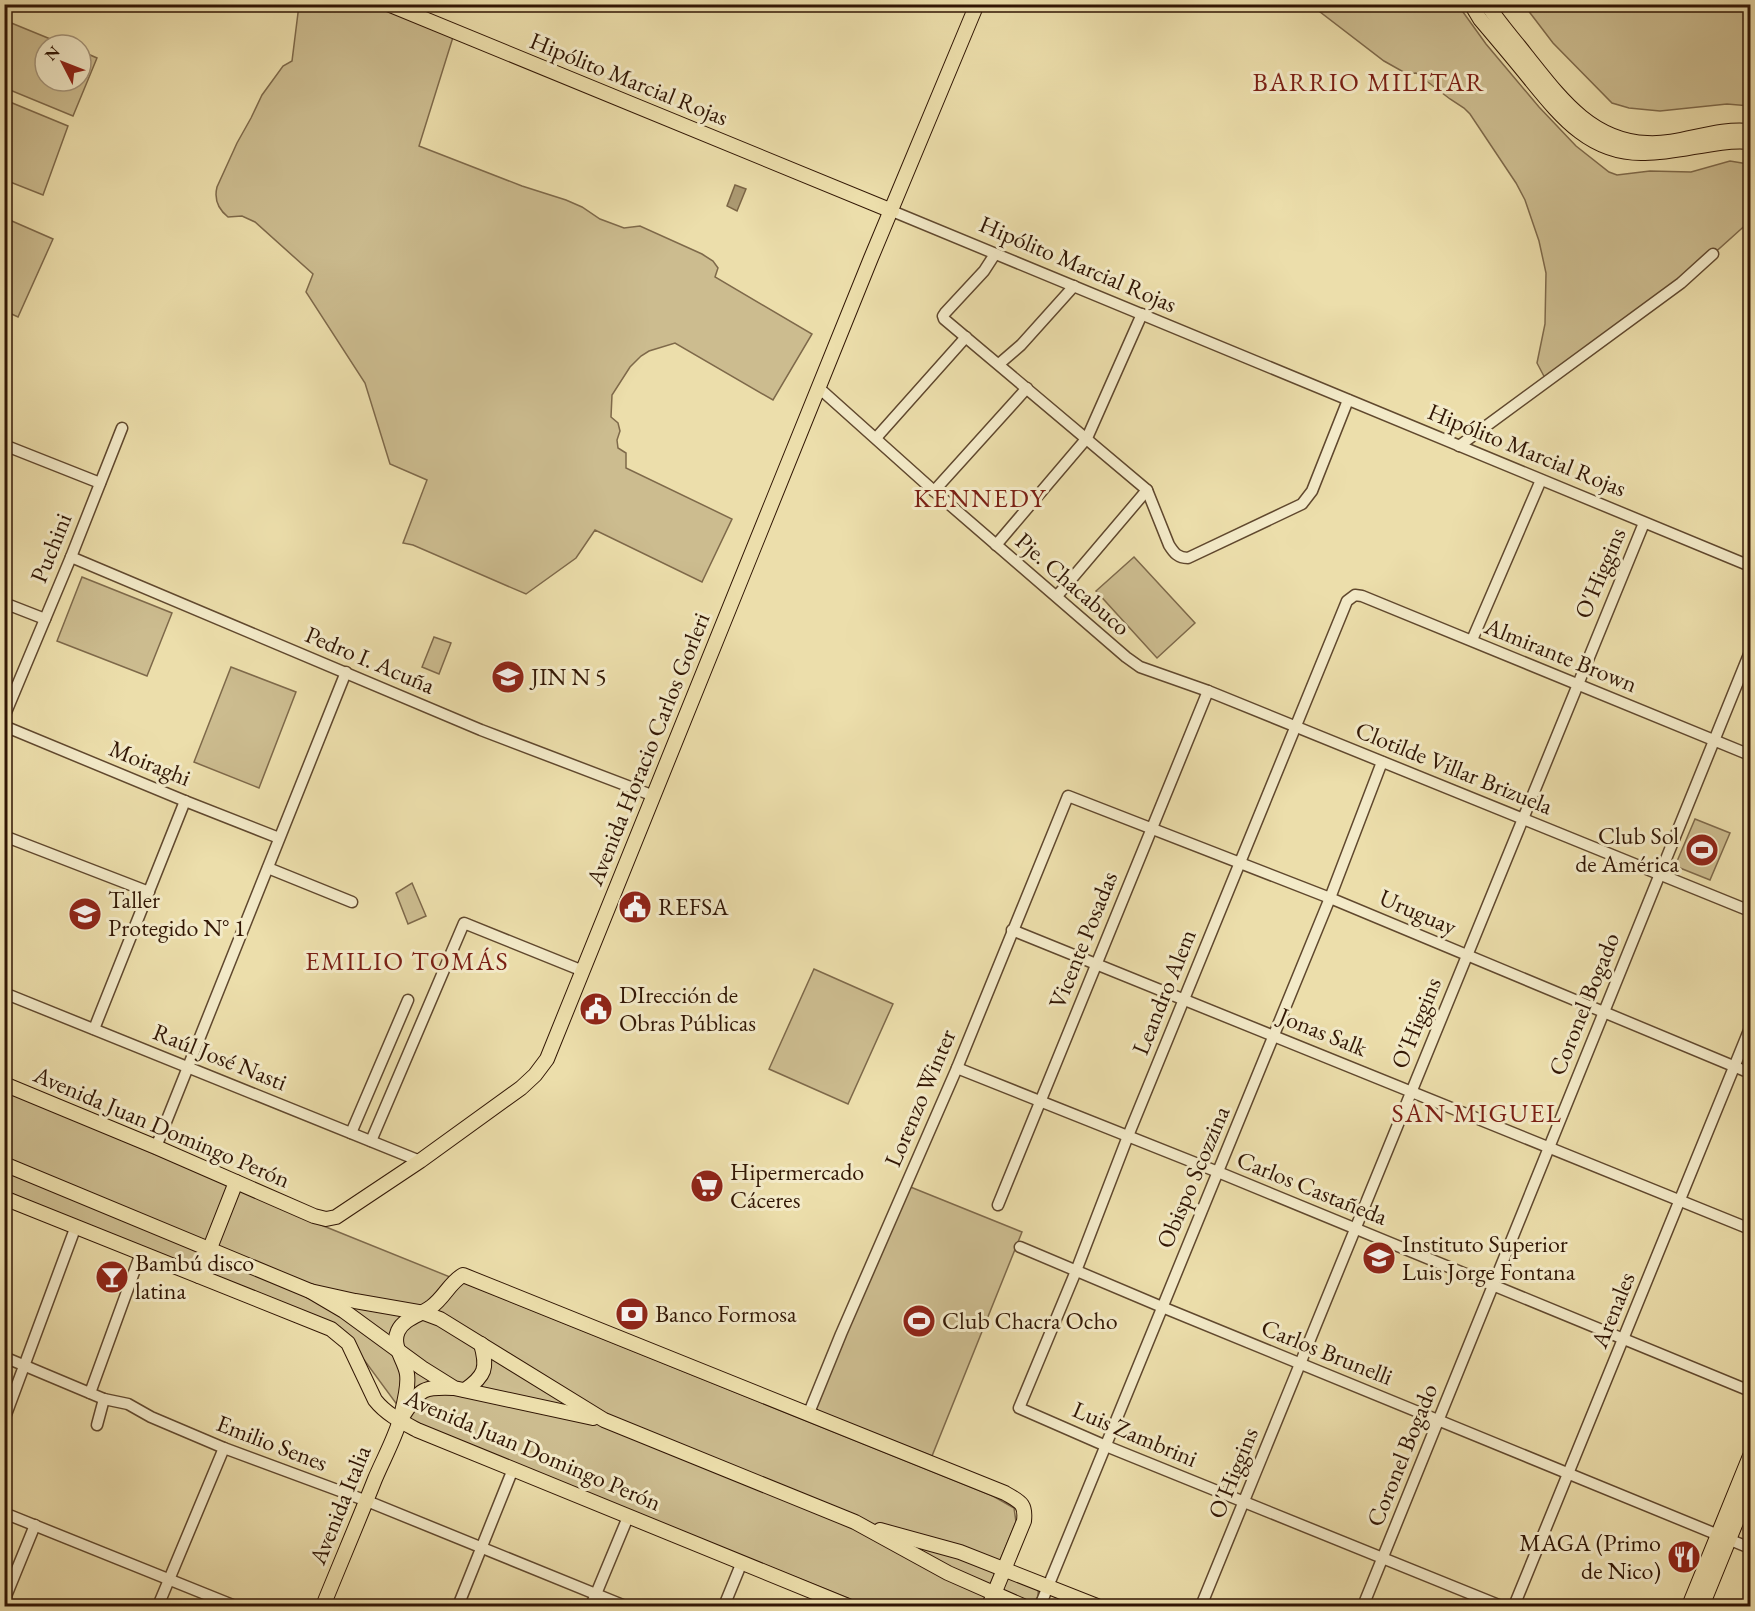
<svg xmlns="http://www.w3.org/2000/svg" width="1755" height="1611" viewBox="0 0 1755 1611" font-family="'EB Garamond',serif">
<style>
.green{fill:#ccbc8f;stroke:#7e694a;stroke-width:1.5}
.water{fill:#ac9a72;stroke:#7b6546;stroke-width:1.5}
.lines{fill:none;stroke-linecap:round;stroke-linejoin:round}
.minor-casing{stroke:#60482e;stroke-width:13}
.major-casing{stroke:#311604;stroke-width:16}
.minor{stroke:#f3eac8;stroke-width:10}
.major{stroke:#ecdeab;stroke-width:14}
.labels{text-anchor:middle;stroke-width:6;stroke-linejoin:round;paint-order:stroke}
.street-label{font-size:24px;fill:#311604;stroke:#f3eac8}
.poi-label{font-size:24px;fill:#311604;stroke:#f3eac8;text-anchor:start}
.neighbourhood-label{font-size:26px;letter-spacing:1.5px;fill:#7a1f14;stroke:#f3eac8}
</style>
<rect width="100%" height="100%" fill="#ecdeab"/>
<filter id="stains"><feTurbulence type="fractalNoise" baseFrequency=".00333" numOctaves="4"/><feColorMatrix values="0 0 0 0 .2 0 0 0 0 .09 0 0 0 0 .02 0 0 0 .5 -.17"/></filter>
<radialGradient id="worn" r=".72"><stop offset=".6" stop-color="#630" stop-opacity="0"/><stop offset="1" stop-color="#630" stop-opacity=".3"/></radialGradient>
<g class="green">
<path d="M 299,5 L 387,5 L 454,34 L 419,146 L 522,186 L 566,200 L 582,207 L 600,219 L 624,228 L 640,226 L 702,254 L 713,261 L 718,268 L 715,277 L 812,334 L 773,400 L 675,343 L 649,351 L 641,356 L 630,367 L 612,395 L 611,417 L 618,423 L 620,431 L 617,440 L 618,448 L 626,453 L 626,468 L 732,519 L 702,582 L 595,530 L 576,558 L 526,594 L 413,545 L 403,543 L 427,480 L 390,464 L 365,383 L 306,292 L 313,274 L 255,222 L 242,216 L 228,217 C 218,209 214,199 217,187 L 237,143 L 251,118 L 262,95 L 283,66 L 292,61 Z"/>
<polygon points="1311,5 1458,5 1486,44 1539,107 1576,146 1609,172 1617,175 1650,171 1691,172 1730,161 1748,164 1750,166 1750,221 1681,283 1547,382 1537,363 1545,324 1546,273 1539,241 1525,200 1516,183 1470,114 1464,108 1450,99 1416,73 1407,74 1384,61"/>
<polygon points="1524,5 1750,5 1750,106 1727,104 1660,111 1629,108 1612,103 1553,43"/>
<polygon points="4,20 65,45 45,45 45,81 81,81 81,51 97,58 73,116 5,88"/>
<polygon points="5,100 68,126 43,195 5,180"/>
<polygon points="5,218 53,239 18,317 5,311"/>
<polygon points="1134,557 1195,623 1157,658 1096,591"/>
<polygon points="82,577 172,613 147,676 57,641"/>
<polygon points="434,637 451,643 439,674 422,667"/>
<polygon points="231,667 296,692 259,788 194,762"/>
<polygon points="1695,819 1730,833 1710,880 1675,866"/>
<polygon points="412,883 426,916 408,924 396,893"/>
<polygon points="814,969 893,1004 848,1104 769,1069"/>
<polygon points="4,1090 326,1227 993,1496 1014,1508 1016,1522 981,1606 867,1606 409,1421 340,1327 5,1191"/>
<polygon points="908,1186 1022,1232 932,1456 815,1410"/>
<path d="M 1007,1576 L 1038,1590 C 1039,1597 1037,1600 1031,1603 L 1004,1593 L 1001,1590 Z"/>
</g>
<polygon class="water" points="735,185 746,189 737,211 727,206"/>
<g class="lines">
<defs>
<g id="minor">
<polyline points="892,211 1750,566"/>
<path d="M 995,254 L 984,271 L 945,313 L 943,316 L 944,319 L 1147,490 L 1169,545 C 1174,553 1178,558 1188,558 L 1302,504 L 1312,491 L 1348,400"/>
<polyline points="999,364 1021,345 1074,286"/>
<polyline points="819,388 934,491 1126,657 1140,667 1208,691 1750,911"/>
<polyline points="876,438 966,337"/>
<polyline points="4,445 100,483"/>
<polyline points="1459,446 1681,283 1713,254"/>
<polyline points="934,491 1027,388"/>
<polyline points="996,545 1087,438 1142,314"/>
<polyline points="71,557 481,730 654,796"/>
<polyline points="1057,596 1147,490"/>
<polyline points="4,603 45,619"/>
<polyline points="1472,640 1541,480"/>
<polyline points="4,717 71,557 122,428"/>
<polyline points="4,726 185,801 279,838"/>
<polyline points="4,836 149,892"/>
<polyline points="268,868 352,902"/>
<polyline points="1012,930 1750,1229"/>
<polyline points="4,993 420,1161"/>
<polyline points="94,1029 185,801"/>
<polyline points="957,1068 1218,1172 1750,1391"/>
<polyline points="351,1133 408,1000"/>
<polyline points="371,1141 464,923 583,971"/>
<polyline points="156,1147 346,672"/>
<polyline points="998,1205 1208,691"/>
<polyline points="1020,1247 1162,1307 1750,1548"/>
<polyline points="4,1357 104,1399 128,1404 151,1417 224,1448 367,1501 625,1606"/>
<polyline points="90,1393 141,1253"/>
<polyline points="808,1415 841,1334 957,1068 1068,796 1330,898 1750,1073"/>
<polyline points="4,1420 76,1226"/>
<polyline points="97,1425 104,1399"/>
<polyline points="4,1513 235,1606"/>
<polyline points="4,1601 35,1525"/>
<polyline points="158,1606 224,1448"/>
<polyline points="458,1606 513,1469"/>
<polyline points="591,1606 628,1517"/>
<polyline points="724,1606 742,1562"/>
<polyline points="1040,1606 1330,898 1382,762"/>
<polyline points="1201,1606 1644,523"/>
<polyline points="1363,1606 1750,652"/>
<polyline points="1501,1606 1106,1446 1019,1408 1076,1271 1128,1136 1347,601 1355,595 1362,596 1750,755"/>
<polyline points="1514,1606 1750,1028"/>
</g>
<g id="major">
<polyline points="388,4 892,211"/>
<path d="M 1471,4 L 1480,19 C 1497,39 1514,59 1530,79 C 1561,117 1591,155 1645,153 C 1681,153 1715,139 1750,142"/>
<path d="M 1487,4 C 1498,22 1513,38 1526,55 C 1558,95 1590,141 1647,143 C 1681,145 1715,127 1750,131"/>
<polyline points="4,1084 156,1147 314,1216 326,1219 336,1217 420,1161 521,1088 535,1075 547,1059 871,258 977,4"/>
<polyline points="4,1164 310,1291 344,1311 422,1368 454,1388 593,1418"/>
<path d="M 4,1198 L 331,1329 L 348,1343 L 375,1400 C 386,1414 402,1422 417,1430 L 848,1606"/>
<polyline points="199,1276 236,1182"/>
<polyline points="310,1291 355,1301 424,1313 440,1319 604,1420 855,1522 948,1573 1023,1606"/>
<path d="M 465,1390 C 485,1376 488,1368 481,1344"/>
<path d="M 404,1414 C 421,1388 423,1387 453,1388"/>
<polyline points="880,1530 960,1552 1097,1606"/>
<path d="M 323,1606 C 340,1564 358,1522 375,1479 C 383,1460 394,1440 400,1420 C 403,1407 409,1388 407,1374 C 405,1360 391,1346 398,1331 C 404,1318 421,1315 431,1307 C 444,1298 450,1282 463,1275 C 644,1346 824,1421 1005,1493 C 1020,1502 1026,1503 1024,1521 L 989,1606"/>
<polyline points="1689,1606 1750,1456"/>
<polyline points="1702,1606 1750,1488"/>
</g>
</defs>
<use href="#minor" class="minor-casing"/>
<use href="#major" class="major-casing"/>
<use href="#minor" class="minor"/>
<use href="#major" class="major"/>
</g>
<defs>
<symbol id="school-disc" viewBox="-11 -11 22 22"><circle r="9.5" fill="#8f2418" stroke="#f3eac8"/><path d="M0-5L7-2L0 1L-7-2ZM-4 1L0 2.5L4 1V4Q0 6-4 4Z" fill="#fff"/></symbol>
<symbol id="stadium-disc" viewBox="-11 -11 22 22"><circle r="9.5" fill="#8f2418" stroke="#f3eac8"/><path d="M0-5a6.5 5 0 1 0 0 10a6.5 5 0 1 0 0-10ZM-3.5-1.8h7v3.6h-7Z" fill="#fff"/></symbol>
<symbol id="civic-disc" viewBox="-11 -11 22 22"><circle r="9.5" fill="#8f2418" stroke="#f3eac8"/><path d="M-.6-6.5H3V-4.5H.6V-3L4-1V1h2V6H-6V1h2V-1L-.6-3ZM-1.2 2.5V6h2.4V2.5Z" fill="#fff"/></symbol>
<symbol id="supermarket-disc" viewBox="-11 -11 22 22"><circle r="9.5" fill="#8f2418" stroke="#f3eac8"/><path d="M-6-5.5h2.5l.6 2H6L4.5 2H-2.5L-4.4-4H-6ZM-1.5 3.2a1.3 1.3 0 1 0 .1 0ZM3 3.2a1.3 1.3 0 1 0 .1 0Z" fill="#fff"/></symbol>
<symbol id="university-disc" viewBox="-11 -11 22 22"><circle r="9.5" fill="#8f2418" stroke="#f3eac8"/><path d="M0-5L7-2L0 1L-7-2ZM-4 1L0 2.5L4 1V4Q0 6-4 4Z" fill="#fff"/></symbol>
<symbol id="bar-disc" viewBox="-11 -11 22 22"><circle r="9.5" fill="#8f2418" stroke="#f3eac8"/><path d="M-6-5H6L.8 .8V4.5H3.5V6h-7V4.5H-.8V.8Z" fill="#fff"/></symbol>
<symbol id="bank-disc" viewBox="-11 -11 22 22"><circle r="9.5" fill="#8f2418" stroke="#f3eac8"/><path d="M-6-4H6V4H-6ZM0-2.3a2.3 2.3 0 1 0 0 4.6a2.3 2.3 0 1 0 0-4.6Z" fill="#fff"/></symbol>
<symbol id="restaurant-disc" viewBox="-11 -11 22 22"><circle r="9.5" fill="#8f2418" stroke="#f3eac8"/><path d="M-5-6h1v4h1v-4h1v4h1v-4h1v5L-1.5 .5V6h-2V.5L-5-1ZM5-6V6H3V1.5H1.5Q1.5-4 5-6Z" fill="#fff"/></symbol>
</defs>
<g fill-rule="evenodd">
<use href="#school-disc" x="489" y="658" width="38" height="38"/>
<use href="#stadium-disc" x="1683" y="831" width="38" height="38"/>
<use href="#civic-disc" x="616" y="888" width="38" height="38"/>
<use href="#school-disc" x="66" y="895" width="38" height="38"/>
<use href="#civic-disc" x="577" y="990" width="38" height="38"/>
<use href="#supermarket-disc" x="688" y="1167" width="38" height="38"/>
<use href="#university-disc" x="1360" y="1239" width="38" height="38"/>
<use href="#bar-disc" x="93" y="1258" width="38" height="38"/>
<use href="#bank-disc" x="613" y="1295" width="38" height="38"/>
<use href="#stadium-disc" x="900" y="1302" width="38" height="38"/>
<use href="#restaurant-disc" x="1665" y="1538" width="38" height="38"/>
</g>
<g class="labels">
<g class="street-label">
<text transform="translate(629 79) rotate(22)" y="8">Hipólito Marcial Rojas</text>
<text transform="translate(1078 264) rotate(23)" y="8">Hipólito Marcial Rojas</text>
<text transform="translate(1527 450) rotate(22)" y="8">Hipólito Marcial Rojas</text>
<text transform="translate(51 548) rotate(-68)" y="8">Puchini</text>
<text transform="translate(1600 573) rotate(-67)" y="8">O'Higgins</text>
<text transform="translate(1073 584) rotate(41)" y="8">Pje. Chacabuco</text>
<text transform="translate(1561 655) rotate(22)" y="8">Almirante Brown</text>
<text transform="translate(370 660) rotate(23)" y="8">Pedro I. Acuña</text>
<text transform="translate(648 749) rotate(-68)" y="8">Avenida Horacio Carlos Gorleri</text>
<text transform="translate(150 763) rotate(22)" y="8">Moiraghi</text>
<text transform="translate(1454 768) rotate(22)" y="8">Clotilde Villar Brizuela</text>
<text transform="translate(1418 912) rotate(23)" y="8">Uruguay</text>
<text transform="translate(1083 940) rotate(-68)" y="8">Vicente Posadas</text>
<text transform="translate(1164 992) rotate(-68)" y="8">Leandro Alem</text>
<text transform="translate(1584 1004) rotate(-68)" y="8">Coronel Bogado</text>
<text transform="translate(1416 1023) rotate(-68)" y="8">O'Higgins</text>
<text transform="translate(1323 1032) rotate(22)" y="8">Jonas Salk</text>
<text transform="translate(220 1057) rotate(22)" y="8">Raúl José Nasti</text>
<text transform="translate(920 1098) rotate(-67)" y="8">Lorenzo Winter</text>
<text transform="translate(162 1127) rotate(23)" y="8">Avenida Juan Domingo Perón</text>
<text transform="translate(1193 1177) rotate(-67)" y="8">Obispo Scozzina</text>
<text transform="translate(1312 1188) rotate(22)" y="8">Carlos Castañeda</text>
<text transform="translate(1613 1310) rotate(-68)" y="8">Arenales</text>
<text transform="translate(1327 1352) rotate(22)" y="8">Carlos Brunelli</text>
<text transform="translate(1135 1434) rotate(23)" y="8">Luis Zambrini</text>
<text transform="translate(272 1443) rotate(21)" y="8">Emilio Senes</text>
<text transform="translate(533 1450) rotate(23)" y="8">Avenida Juan Domingo Perón</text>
<text transform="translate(1402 1455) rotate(-68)" y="8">Coronel Bogado</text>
<text transform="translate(1233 1473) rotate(-68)" y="8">O'Higgins</text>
<text transform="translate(340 1505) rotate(-68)" y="8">Avenida Italia</text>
</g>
<g class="poi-label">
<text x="531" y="685">JIN N 5</text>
<text x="1679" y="844" text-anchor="end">Club Sol<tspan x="1679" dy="28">de América</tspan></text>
<text x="108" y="908">Taller<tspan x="108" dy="28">Protegido N° 1</tspan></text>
<text x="658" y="915">REFSA</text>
<text x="619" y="1003">DIrección de<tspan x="619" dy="28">Obras Públicas</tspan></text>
<text x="730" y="1180">Hipermercado<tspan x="730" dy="28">Cáceres</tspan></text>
<text x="1402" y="1252">Instituto Superior<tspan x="1402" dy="28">Luis Jorge Fontana</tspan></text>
<text x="135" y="1271">Bambú disco<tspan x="135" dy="28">latina</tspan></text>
<text x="655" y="1322">Banco Formosa</text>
<text x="942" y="1329">Club Chacra Ocho</text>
<text x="1661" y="1551" text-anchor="end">MAGA (Primo<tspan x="1661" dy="28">de Nico)</tspan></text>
</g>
<g class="neighbourhood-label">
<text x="1369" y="91">BARRIO MILITAR</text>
<text x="980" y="507">KENNEDY</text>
<text x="407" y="970">EMILIO TOMÁS</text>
<text x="1477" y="1122">SAN MIGUEL</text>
</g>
</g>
<rect width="1755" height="1611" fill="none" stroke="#ecdeab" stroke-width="24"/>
<rect x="6" y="6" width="1743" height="1599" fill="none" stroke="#311604" stroke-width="3"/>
<rect x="12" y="12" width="1731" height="1587" fill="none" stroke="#311604" stroke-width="1.5"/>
<g transform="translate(63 63) rotate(312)"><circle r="28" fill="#f3eac8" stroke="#a5957a" stroke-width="1.5"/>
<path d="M0-4.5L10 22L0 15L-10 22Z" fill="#8f2418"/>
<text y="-9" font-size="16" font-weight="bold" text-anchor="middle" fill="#311604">N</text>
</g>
<rect width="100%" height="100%" filter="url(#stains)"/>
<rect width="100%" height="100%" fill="url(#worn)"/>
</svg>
